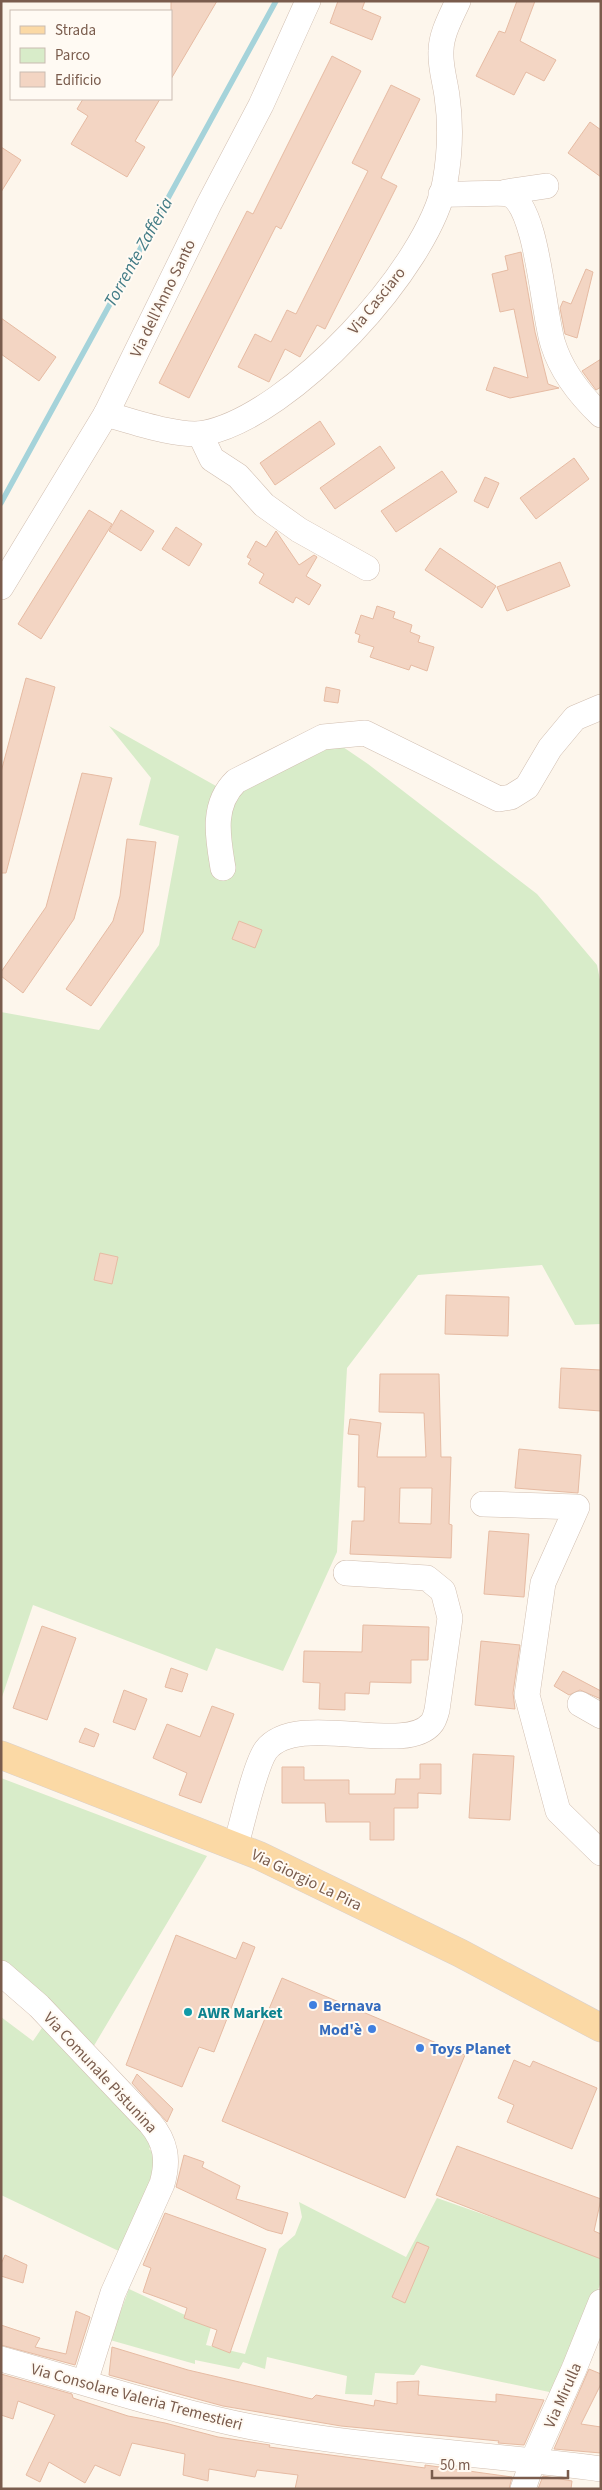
<svg xmlns="http://www.w3.org/2000/svg" width="602" height="2490" viewBox="0 0 602 2490" font-family="'Source Sans 3',sans-serif">
<style>
.green{fill:#d8ecc9}
.lines{fill:none;stroke-linecap:round;stroke-linejoin:round}
.stream{stroke:#a5d3da;stroke-width:5.5}
.building{fill:#f3d5c3;stroke:#e6bba3;fill-rule:evenodd}
.minor-casing{stroke:#d1beb0;stroke-width:26}
.major-casing{stroke:#dad1cd;stroke-width:29}
.minor{stroke:#fff;stroke-width:25}
.major{stroke:#fbd9a5;stroke-width:28}
.shop-dot{fill:#3f7fe0;stroke:#fffaf3;stroke-width:2}
.culture-dot{fill:#0f9aa8;stroke:#fffaf3;stroke-width:2}
.labels{text-anchor:middle;stroke-width:4;stroke-linejoin:round;paint-order:stroke}
.street-label{font-size:16px;fill:#7a5c4d;stroke:#fffaf3}
.shop-label{font-size:16px;font-weight:bold;fill:#366cbe;stroke:#fffaf3;text-anchor:start}
.culture-label{font-size:16px;font-weight:bold;fill:#0d838f;stroke:#fffaf3;text-anchor:start}
.water-label{font-size:18px;font-style:italic;fill:#437c86;stroke:#fffaf3}
</style>
<rect width="100%" height="100%" fill="#fdf6ec"/>
<g class="green">
<polygon points="109,726 216,786 284,764 314,748 343,747 368,764 537,894 597,965 601,985 601,1324 575,1325 542,1265 418,1275 347,1368 337,1552 283,1671 216,1648 207,1671 33,1605 1,1700 1,1012 99,1030 159,945 179,836 139,825 151,778"/>
<path d="M 1,1778 L 207,1856 L 89,2054 L 21,1979 C 17,1966 11,1969 1,1963 Z"/>
<polygon points="1,2017 33,2041 44,2025 153,2144 149,2149 154,2153 157,2164 125,2254 1,2195"/>
<polygon points="437,2198 601,2256 601,2282 575,2350 554,2393 421,2365 414,2375 375,2373 372,2395 345,2394 347,2376 267,2357 265,2369 243,2362 239,2369 195,2360 195,2364 110,2340 129,2289 211,2327 206,2345 245,2354 279,2249 295,2235 302,2217 299,2202 406,2257"/>
</g>
<g class="lines">
<polyline class="stream" points="1,503 276,1"/>
</g>
<g class="building">
<polygon points="171,1 217,1 171,79"/>
<polygon points="338,1 365,1 362,9 381,17 372,40 330,23"/>
<polygon points="517,1 535,1 520,41 556,60 544,81 526,72 514,95 476,76 499,31 505,33"/>
<polygon points="332,56 361,71 281,229 276,226 189,398 159,383 247,211 253,214"/>
<polygon points="391,85 420,99 381,178 397,186 325,329 317,325 300,357 285,349 269,382 238,367 255,334 271,342 287,310 296,314 368,171 352,163"/>
<polygon points="83,99 160,99 135,141 145,147 127,177 71,144 88,116 77,109"/>
<polygon points="590,122 601,130 601,177 568,153"/>
<polygon points="1,147 21,160 1,192"/>
<polygon points="521,252 535,332 548,384 559,388 510,398 486,390 494,367 528,378 514,309 500,312 492,274 508,270 505,256"/>
<polygon points="586,269 593,272 577,338 565,334 560,308 563,301 571,304"/>
<polygon points="1,318 56,357 39,381 1,354"/>
<polygon points="601,359 601,387 596,390 582,371"/>
<polygon points="320,421 335,444 275,485 260,463"/>
<polygon points="380,446 395,468 335,509 320,488"/>
<polygon points="574,458 589,479 536,519 520,498"/>
<polygon points="442,471 457,492 396,532 381,511"/>
<polygon points="485,477 499,483 488,508 474,501"/>
<polygon points="89,510 112,524 41,639 18,624"/>
<polygon points="121,510 154,531 141,551 109,531"/>
<polygon points="176,527 202,544 189,566 162,549"/>
<polygon points="276,531 299,565 314,555 317,557 306,576 321,585 309,605 296,597 293,603 259,583 264,574 248,564 251,559 247,557 256,541 266,547"/>
<polygon points="440,548 496,586 482,608 425,570"/>
<polygon points="560,562 570,586 507,611 497,587"/>
<polygon points="377,606 395,612 393,618 412,625 410,632 420,636 418,642 434,647 427,671 411,665 409,670 370,657 374,647 358,642 360,635 355,633 361,615 373,619"/>
<polygon points="26,678 55,687 6,873 1,873 1,772"/>
<polygon points="326,687 340,690 338,703 324,701"/>
<polygon points="82,773 112,778 74,919 23,993 1,976 1,972 46,907"/>
<polygon points="127,839 156,842 143,932 91,1006 66,989 113,921 120,896"/>
<polygon points="239,921 262,930 255,948 232,939"/>
<polygon points="100,1253 118,1257 112,1284 94,1280"/>
<polygon points="446,1295 509,1297 508,1336 445,1334"/>
<polygon points="561,1368 601,1370 601,1411 559,1408"/>
<path d="M 380,1374 L 439,1374 L 441,1457 L 451,1457 L 449,1524 L 452,1525 L 451,1558 L 350,1554 L 352,1521 L 364,1521 L 365,1487 L 358,1487 L 359,1435 L 348,1434 L 350,1419 L 381,1423 L 377,1457 L 426,1457 L 424,1413 L 379,1412 ZM 400,1488 L 432,1488 L 431,1524 L 399,1523 Z"/>
<polygon points="519,1449 581,1455 578,1493 515,1488"/>
<polygon points="489,1531 529,1534 524,1597 484,1594"/>
<polygon points="363,1625 429,1627 428,1660 411,1660 411,1683 370,1682 369,1694 345,1693 345,1710 319,1709 320,1683 303,1682 304,1651 362,1652"/>
<polygon points="42,1626 76,1638 47,1720 13,1708"/>
<polygon points="481,1641 520,1645 513,1693 515,1709 475,1705"/>
<polygon points="171,1668 188,1674 182,1692 165,1687"/>
<polygon points="563,1671 601,1691 601,1699 580,1690 569,1695 554,1686"/>
<polygon points="124,1690 147,1699 135,1730 113,1722"/>
<polygon points="212,1706 234,1714 201,1803 179,1795 187,1773 153,1758 167,1724 200,1737"/>
<polygon points="85,1728 99,1734 94,1747 79,1742"/>
<polygon points="473,1754 514,1756 510,1820 469,1818"/>
<polygon points="420,1764 441,1764 441,1794 418,1793 418,1808 394,1808 394,1840 370,1840 370,1822 326,1822 325,1803 282,1803 282,1767 304,1767 304,1780 349,1780 349,1794 395,1794 396,1779 420,1779"/>
<polygon points="176,1935 236,1959 243,1942 255,1947 214,2052 199,2047 182,2087 126,2065"/>
<polygon points="282,1978 465,2055 405,2198 222,2121"/>
<polygon points="514,2060 530,2067 533,2061 597,2088 572,2149 507,2122 514,2105 498,2098"/>
<polygon points="137,2074 173,2109 167,2122 132,2083"/>
<polygon points="457,2146 601,2199 594,2231 601,2234 601,2259 436,2195"/>
<polygon points="184,2155 204,2162 202,2167 240,2186 236,2199 288,2213 282,2234 267,2230 176,2187"/>
<polygon points="165,2213 266,2249 230,2353 212,2346 217,2330 184,2318 187,2308 143,2292 151,2268 143,2265"/>
<polygon points="417,2242 429,2247 405,2303 392,2297"/>
<polygon points="5,2255 27,2265 23,2283 1,2276 1,2264"/>
<polygon points="76,2311 90,2317 75,2365 1,2345 1,2325 40,2338 35,2347 66,2354"/>
<polygon points="112,2347 188,2370 312,2399 316,2395 374,2406 375,2400 397,2404 397,2382 419,2381 418,2395 496,2402 496,2394 544,2400 524,2445 498,2443 499,2441 341,2426 223,2406 109,2375"/>
<polygon points="589,2369 601,2374 601,2384 581,2424 601,2427 601,2453 554,2449"/>
<polygon points="1,2374 72,2394 73,2398 128,2416 165,2423 218,2437 270,2445 269,2447 361,2459 425,2468 425,2465 512,2477 509,2489 295,2489 298,2475 257,2470 255,2477 209,2469 208,2481 183,2475 185,2454 132,2443 120,2476 95,2465 85,2483 49,2462 40,2482 26,2475 55,2415 18,2401 13,2419 1,2415"/>
<polygon points="543,2476 572,2481 571,2489 538,2489"/>
</g>
<g class="lines">
<defs>
<g id="minor">
<polyline points="506,192 546,186"/>
<path d="M 441,194 C 452,195 505,192 509,194 C 538,207 543,314 553,344 C 562,373 580,395 601,415"/>
<path d="M 106,414 C 131,421 180,438 205,433 C 291,416 429,267 445,182 C 450,154 451,124 447,96 C 445,81 440,66 441,51 C 441,34 451,17 458,1"/>
<polyline points="200,434 212,459 238,476 264,505 299,530 367,568"/>
<polyline points="1,587 106,414 209,204 261,105 308,1"/>
<path d="M 223,868 C 218,838 211,805 236,781 L 323,737 L 365,733 L 499,799 L 511,797 L 527,787 L 550,748 L 575,718 L 601,707"/>
<polyline points="483,1504 577,1507 543,1583 527,1695 558,1811 601,1853"/>
<polyline points="580,1704 601,1716"/>
<path d="M 236,1845 C 242,1824 255,1765 266,1750 C 297,1710 404,1756 431,1724 C 434,1721 436,1714 437,1710 L 450,1618 L 443,1591 L 427,1578 L 346,1573"/>
<path d="M 1,1973 L 39,2006 L 150,2123 C 166,2142 169,2160 162,2184 L 113,2293 L 85,2382"/>
<path d="M 1,2359 C 85,2382 167,2410 252,2427 C 367,2449 485,2453 601,2469"/>
<polyline points="523,2489 533,2460 574,2369 601,2302"/>
</g>
<polyline id="major" points="1,1755 260,1856 460,1953 601,2028"/>
</defs>
<use href="#minor" class="minor-casing"/>
<use href="#major" class="major-casing"/>
<use href="#minor" class="minor"/>
<use href="#major" class="major"/>
</g>
<g class="shop-dot">
<circle cx="313" cy="2005" r="5"/>
<circle cx="372" cy="2029" r="5"/>
<circle cx="420" cy="2048" r="5"/>
</g>
<circle class="culture-dot" cx="188" cy="2012" r="5"/>
<g class="labels">
<g class="street-label">
<text transform="translate(162 298) rotate(-64)" y="6">Via dell'Anno Santo</text>
<text transform="translate(376 300) rotate(-51)" y="6">Via Casciaro</text>
<text transform="translate(307 1879) rotate(26)" y="6">Via Giorgio La Pira</text>
<text transform="translate(101 2072) rotate(47)" y="6">Via Comunale Pistunina</text>
<text transform="translate(562 2395) rotate(-66)" y="6">Via Mirulla</text>
<text transform="translate(137 2396) rotate(15)" y="6">Via Consolare Valeria Tremestieri</text>
</g>
<g class="shop-label">
<text x="323" y="2011">Bernava</text>
<text x="362" y="2035" text-anchor="end">Mod'è</text>
<text x="430" y="2054">Toys Planet</text>
</g>
<g class="culture-label">
<text x="198" y="2018">AWR Market</text>
</g>
<g class="water-label">
<text transform="translate(138 252) rotate(-61)" y="6">Torrente Zafferia</text>
</g>
</g>
<rect width="602" height="2490" fill="none" stroke="#7a5c4d" stroke-width="5"/>
<rect x="10" y="10" width="162" height="90" fill="#fffaf3" stroke="#cabbb1"/>
<rect x="20" y="26" width="25" height="8" fill="#fbd9a5" stroke="#cabbb1"/>
<text x="55" y="35" font-size="15" fill="#7a5c4d">Strada</text>
<rect x="20" y="48" width="25" height="15" fill="#d8ecc9" stroke="#cabbb1"/>
<text x="55" y="60" font-size="15" fill="#7a5c4d">Parco</text>
<rect x="20" y="72" width="25" height="15" fill="#f3d5c3" stroke="#cabbb1"/>
<text x="55" y="85" font-size="15" fill="#7a5c4d">Edificio</text>
<path d="M432 2470v8h136v-8" fill="none" stroke="#7a5c4d" stroke-width="2.5"/>
<text x="440" y="2470" font-size="15" fill="#7a5c4d" stroke="#fffaf3" stroke-width="4" paint-order="stroke">50 m</text>
</svg>
